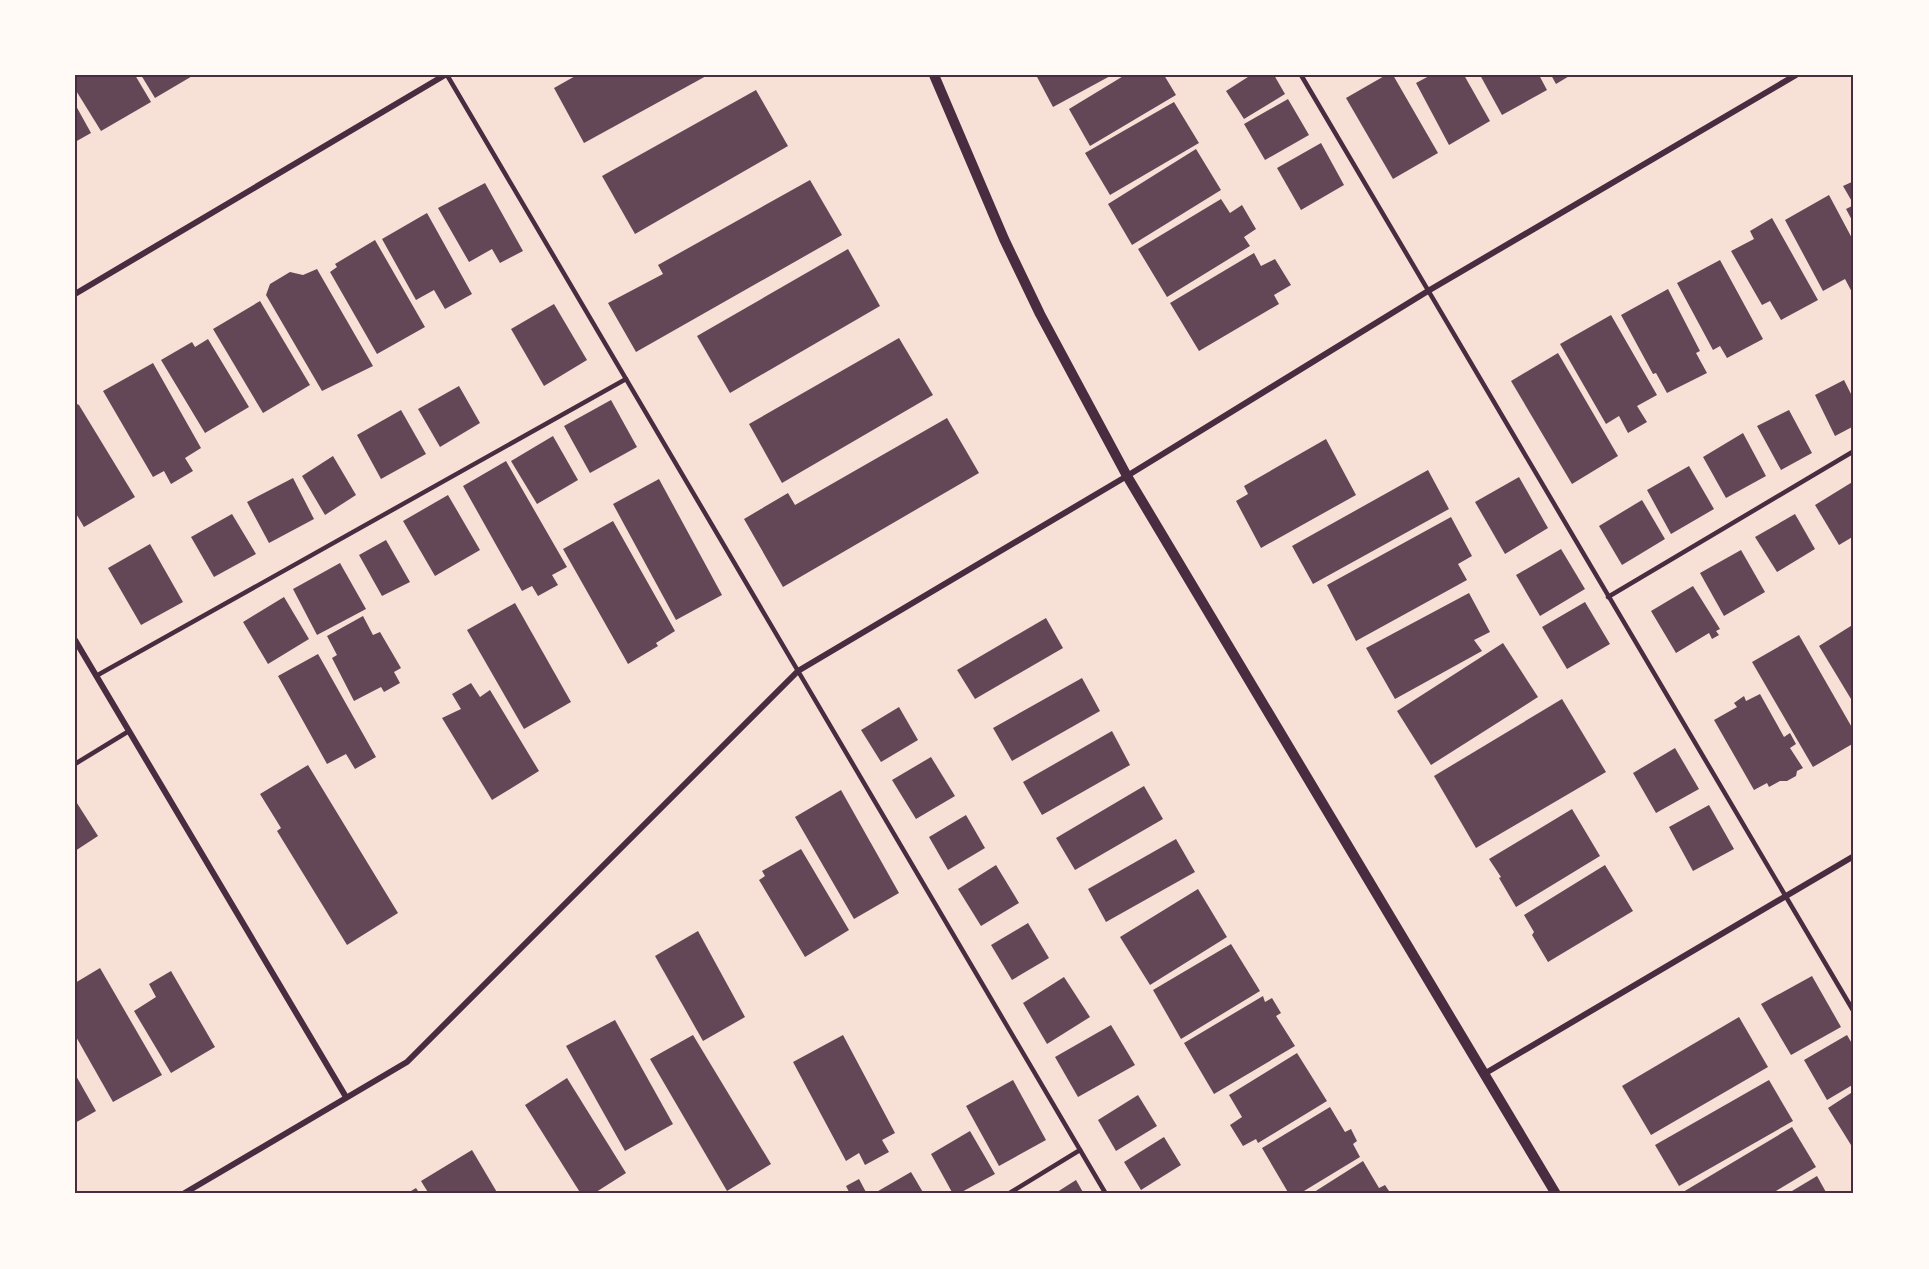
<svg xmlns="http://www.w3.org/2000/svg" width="1929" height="1269" viewBox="0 0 1929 1269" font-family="Ubuntu,sans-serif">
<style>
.building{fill:#644757}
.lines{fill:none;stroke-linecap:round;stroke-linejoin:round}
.service{stroke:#4a2c40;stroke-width:4.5}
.minor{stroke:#4a2c40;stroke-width:6}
.tertiary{stroke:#4a2c40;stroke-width:10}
.neatline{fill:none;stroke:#4a2c40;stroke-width:2}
</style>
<rect width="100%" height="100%" fill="#f7e1d7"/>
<g class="building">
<polygon points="75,75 135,75 151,102 101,131 75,89"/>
<polygon points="141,75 194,75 155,98"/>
<polygon points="577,75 708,75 584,143 554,88"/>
<polygon points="1036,75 1112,75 1053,107"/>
<polygon points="1125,75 1164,75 1176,95 1090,146 1069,109"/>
<polygon points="1251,75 1274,75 1285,94 1244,119 1226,91"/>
<polygon points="1386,75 1393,75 1438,153 1393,179 1346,98"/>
<polygon points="1431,75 1464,75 1490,121 1449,145 1416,83"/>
<polygon points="1480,75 1539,75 1547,90 1502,115"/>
<polygon points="1551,75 1571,75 1556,84"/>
<polygon points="756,90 788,146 635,234 602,176"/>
<polygon points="1288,99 1309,135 1265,160 1244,124"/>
<polygon points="1174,102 1199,143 1110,195 1085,153"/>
<polygon points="75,104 91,133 75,142"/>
<polygon points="1321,143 1344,185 1301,210 1277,168"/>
<polygon points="1196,149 1221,190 1132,245 1108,204"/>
<polygon points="810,180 842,235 636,352 608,303 663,274 658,265"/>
<polygon points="1854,181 1854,224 1846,209 1854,205 1843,186"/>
<polygon points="485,183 523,251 500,263 492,249 469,262 438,208"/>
<polygon points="1829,195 1854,242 1854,296 1845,279 1823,291 1785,220"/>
<polygon points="1221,199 1230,213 1242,205 1256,229 1244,237 1250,246 1167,297 1138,249"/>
<polygon points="427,213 472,294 445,309 434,290 416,300 382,239"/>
<polygon points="1772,218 1818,300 1781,320 1770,301 1762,305 1731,251 1754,239 1750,231"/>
<polygon points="375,240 425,327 377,354 330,272 337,267 335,264"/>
<polygon points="848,249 880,306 730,393 697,336"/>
<polygon points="1254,253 1261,266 1275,259 1291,285 1274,295 1279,304 1199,351 1170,303"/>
<polygon points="1720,260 1763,339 1727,358 1720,346 1713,350 1677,283"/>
<polygon points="317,269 373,366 322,391 266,295 270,284 290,272 303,275"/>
<polygon points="1668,289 1700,351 1696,353 1707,373 1667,393 1656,373 1653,374 1621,315"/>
<polygon points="260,301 310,385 263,413 213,329"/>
<polygon points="554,304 587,360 544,386 511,329"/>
<polygon points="1611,315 1657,395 1637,406 1647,422 1628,433 1619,416 1606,424 1560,344"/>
<polygon points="899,338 933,395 782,483 749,424"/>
<polygon points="208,339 249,407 205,433 161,360 192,342 195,347"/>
<polygon points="1558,353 1618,456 1572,484 1511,381"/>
<polygon points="153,363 201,448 185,458 193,471 171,484 164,471 153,477 103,391"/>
<polygon points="1844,380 1854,400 1854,426 1835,436 1815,395"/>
<polygon points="459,386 480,423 440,447 418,409"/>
<polygon points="611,400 637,447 590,473 564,426"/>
<polygon points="75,403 79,405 135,497 84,527 75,512"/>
<polygon points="401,410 426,454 381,479 357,435"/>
<polygon points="1789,410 1812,453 1781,470 1757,426"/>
<polygon points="947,418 979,473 783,587 744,519 788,493 795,505"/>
<polygon points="1743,433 1766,476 1726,498 1703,457"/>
<polygon points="553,436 578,480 537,504 511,461"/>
<polygon points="1326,439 1356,495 1261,548 1236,501 1248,494 1244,486"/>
<polygon points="333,456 356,495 325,515 302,476"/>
<polygon points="506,461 567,567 552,575 558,585 538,596 532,586 522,591 463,486"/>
<polygon points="1689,466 1714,509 1671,534 1647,490"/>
<polygon points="1428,470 1449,509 1313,584 1292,546"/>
<polygon points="1519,477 1548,528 1505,554 1475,502"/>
<polygon points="293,478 314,519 269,543 247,502"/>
<polygon points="659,479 722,595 676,620 613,504"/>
<polygon points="1854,481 1854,536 1839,545 1815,505"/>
<polygon points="448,495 480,550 435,576 403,521"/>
<polygon points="1642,500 1665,539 1622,565 1599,526"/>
<polygon points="232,514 256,554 214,577 191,537"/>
<polygon points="1795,514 1815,549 1777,572 1755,537"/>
<polygon points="1451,517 1472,556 1458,564 1467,580 1356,641 1327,585"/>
<polygon points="613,521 675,631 656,643 658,646 628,664 563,549"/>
<polygon points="386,540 410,582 382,596 359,555"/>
<polygon points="150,544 183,602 141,625 108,568"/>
<polygon points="1561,549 1585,589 1540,616 1516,575"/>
<polygon points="1741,550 1765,592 1724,616 1700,573"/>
<polygon points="340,563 366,609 317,635 293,589"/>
<polygon points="1693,586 1720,629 1716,631 1719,635 1712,639 1709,633 1676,653 1651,611"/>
<polygon points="1469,593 1490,632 1474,640 1482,651 1395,699 1366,648"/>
<polygon points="284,597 309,639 268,664 243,622"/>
<polygon points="1585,602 1610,644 1567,669 1542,627"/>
<polygon points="515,603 571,702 524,729 467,630"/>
<polygon points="363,616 373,635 380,632 401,668 394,672 400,683 384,692 381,687 354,701 332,658 337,655 327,636"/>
<polygon points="1046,618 1063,648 975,699 957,670"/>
<polygon points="1854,624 1854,704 1819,646"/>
<polygon points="1799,635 1854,731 1854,743 1813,767 1752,662"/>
<polygon points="1503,643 1538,697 1431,765 1397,711"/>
<polygon points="318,654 376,757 355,769 346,754 327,764 278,676"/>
<polygon points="1082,678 1100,711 1012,761 993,728"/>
<polygon points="471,683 480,697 490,690 539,771 492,800 442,718 461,709 452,694"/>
<polygon points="1760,694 1784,737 1790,733 1796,744 1790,748 1803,768 1797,771 1796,776 1787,781 1780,781 1769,787 1767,783 1754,790 1714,720 1737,707 1734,703 1744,696 1746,701"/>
<polygon points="1562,699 1606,772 1476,848 1434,776"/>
<polygon points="899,707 918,740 881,762 861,730"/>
<polygon points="1112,731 1130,765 1042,815 1023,782"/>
<polygon points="1675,748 1699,789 1656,813 1633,773"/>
<polygon points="931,757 955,796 916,819 892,780"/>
<polygon points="308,765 398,913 347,945 277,831 281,828 260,794"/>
<polygon points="1144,786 1163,819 1075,870 1056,838"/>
<polygon points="841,790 899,893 854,919 795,817"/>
<polygon points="75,800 98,836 75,851"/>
<polygon points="1709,805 1734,849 1693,871 1669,827"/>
<polygon points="1572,809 1600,856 1516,907 1499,878 1501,877 1489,859"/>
<polygon points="966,815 985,848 948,870 929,837"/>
<polygon points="1176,839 1195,872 1106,922 1088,889"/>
<polygon points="801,849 849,930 805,957 759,880 765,876 762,871"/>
<polygon points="996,865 1019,903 981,926 958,889"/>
<polygon points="1605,865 1633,911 1548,962 1532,935 1534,932 1524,915"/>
<polygon points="1198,889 1227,937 1150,985 1120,937"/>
<polygon points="1028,923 1049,958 1012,980 991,945"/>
<polygon points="698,931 745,1017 703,1041 655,956"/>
<polygon points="1231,944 1260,991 1181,1039 1153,990"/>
<polygon points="100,968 162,1075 113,1102 75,1035 75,983"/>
<polygon points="171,971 215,1047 171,1073 134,1011 156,997 149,984"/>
<polygon points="1812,976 1841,1027 1791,1055 1761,1004"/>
<polygon points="1064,977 1090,1017 1047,1044 1023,1003"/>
<polygon points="1263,996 1265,1002 1272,998 1281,1013 1276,1016 1295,1046 1214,1094 1184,1043"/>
<polygon points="1739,1017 1768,1067 1651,1135 1622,1086"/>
<polygon points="615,1020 673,1124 625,1151 566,1046"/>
<polygon points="1111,1025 1135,1065 1078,1097 1055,1057"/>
<polygon points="693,1035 771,1164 727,1191 650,1059"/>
<polygon points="843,1035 895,1133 882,1140 889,1152 865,1165 859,1153 846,1161 793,1062"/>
<polygon points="1847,1035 1854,1047 1854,1084 1827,1100 1804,1060"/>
<polygon points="1297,1053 1327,1101 1258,1143 1256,1139 1243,1146 1230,1125 1242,1117 1229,1095"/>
<polygon points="75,1074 96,1111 75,1123"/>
<polygon points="567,1078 626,1173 593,1194 581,1194 525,1105"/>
<polygon points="1013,1080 1046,1140 999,1166 966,1106"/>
<polygon points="1769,1080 1793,1121 1679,1186 1655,1145"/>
<polygon points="1854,1091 1854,1144 1851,1145 1828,1108"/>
<polygon points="1138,1095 1157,1126 1116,1151 1098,1120"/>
<polygon points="1330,1107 1345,1132 1351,1129 1357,1141 1353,1144 1360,1157 1299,1194 1289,1194 1262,1148"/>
<polygon points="1792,1127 1816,1167 1771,1194 1684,1194 1683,1192"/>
<polygon points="970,1131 995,1174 958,1194 953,1194 931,1154"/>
<polygon points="1164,1137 1181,1165 1141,1190 1124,1162"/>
<polygon points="472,1150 498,1194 429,1194 421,1181"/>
<polygon points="1363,1161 1379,1188 1385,1185 1391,1194 1311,1194"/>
<polygon points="911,1172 924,1194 873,1194"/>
<polygon points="1817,1176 1827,1194 1787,1194"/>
<polygon points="859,1179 867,1194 850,1194 846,1186"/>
<polygon points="1076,1180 1084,1194 1054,1194"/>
<polygon points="416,1188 420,1194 406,1194"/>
</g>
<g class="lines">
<g class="service">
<polyline points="447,75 1106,1194"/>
<polyline points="1301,75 1854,1012"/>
<polyline points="1608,597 1854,451"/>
<polyline points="96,676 626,379"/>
<polyline points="75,764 129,731"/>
<polyline points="1008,1194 1080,1150"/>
</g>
<g class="minor">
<polyline points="75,294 445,75"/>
<polyline points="75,640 346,1097"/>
<polyline points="1484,1074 1854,856"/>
<polyline points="183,1194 407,1062 798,671 1127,476 1428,291 1796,75"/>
</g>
<polyline class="tertiary" points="934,75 1004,239 1040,314 1127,476 1556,1194"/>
</g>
<rect width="1929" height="1269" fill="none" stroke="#fffaf5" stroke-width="153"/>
<rect x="76" y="76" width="1776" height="1116" class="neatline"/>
</svg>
